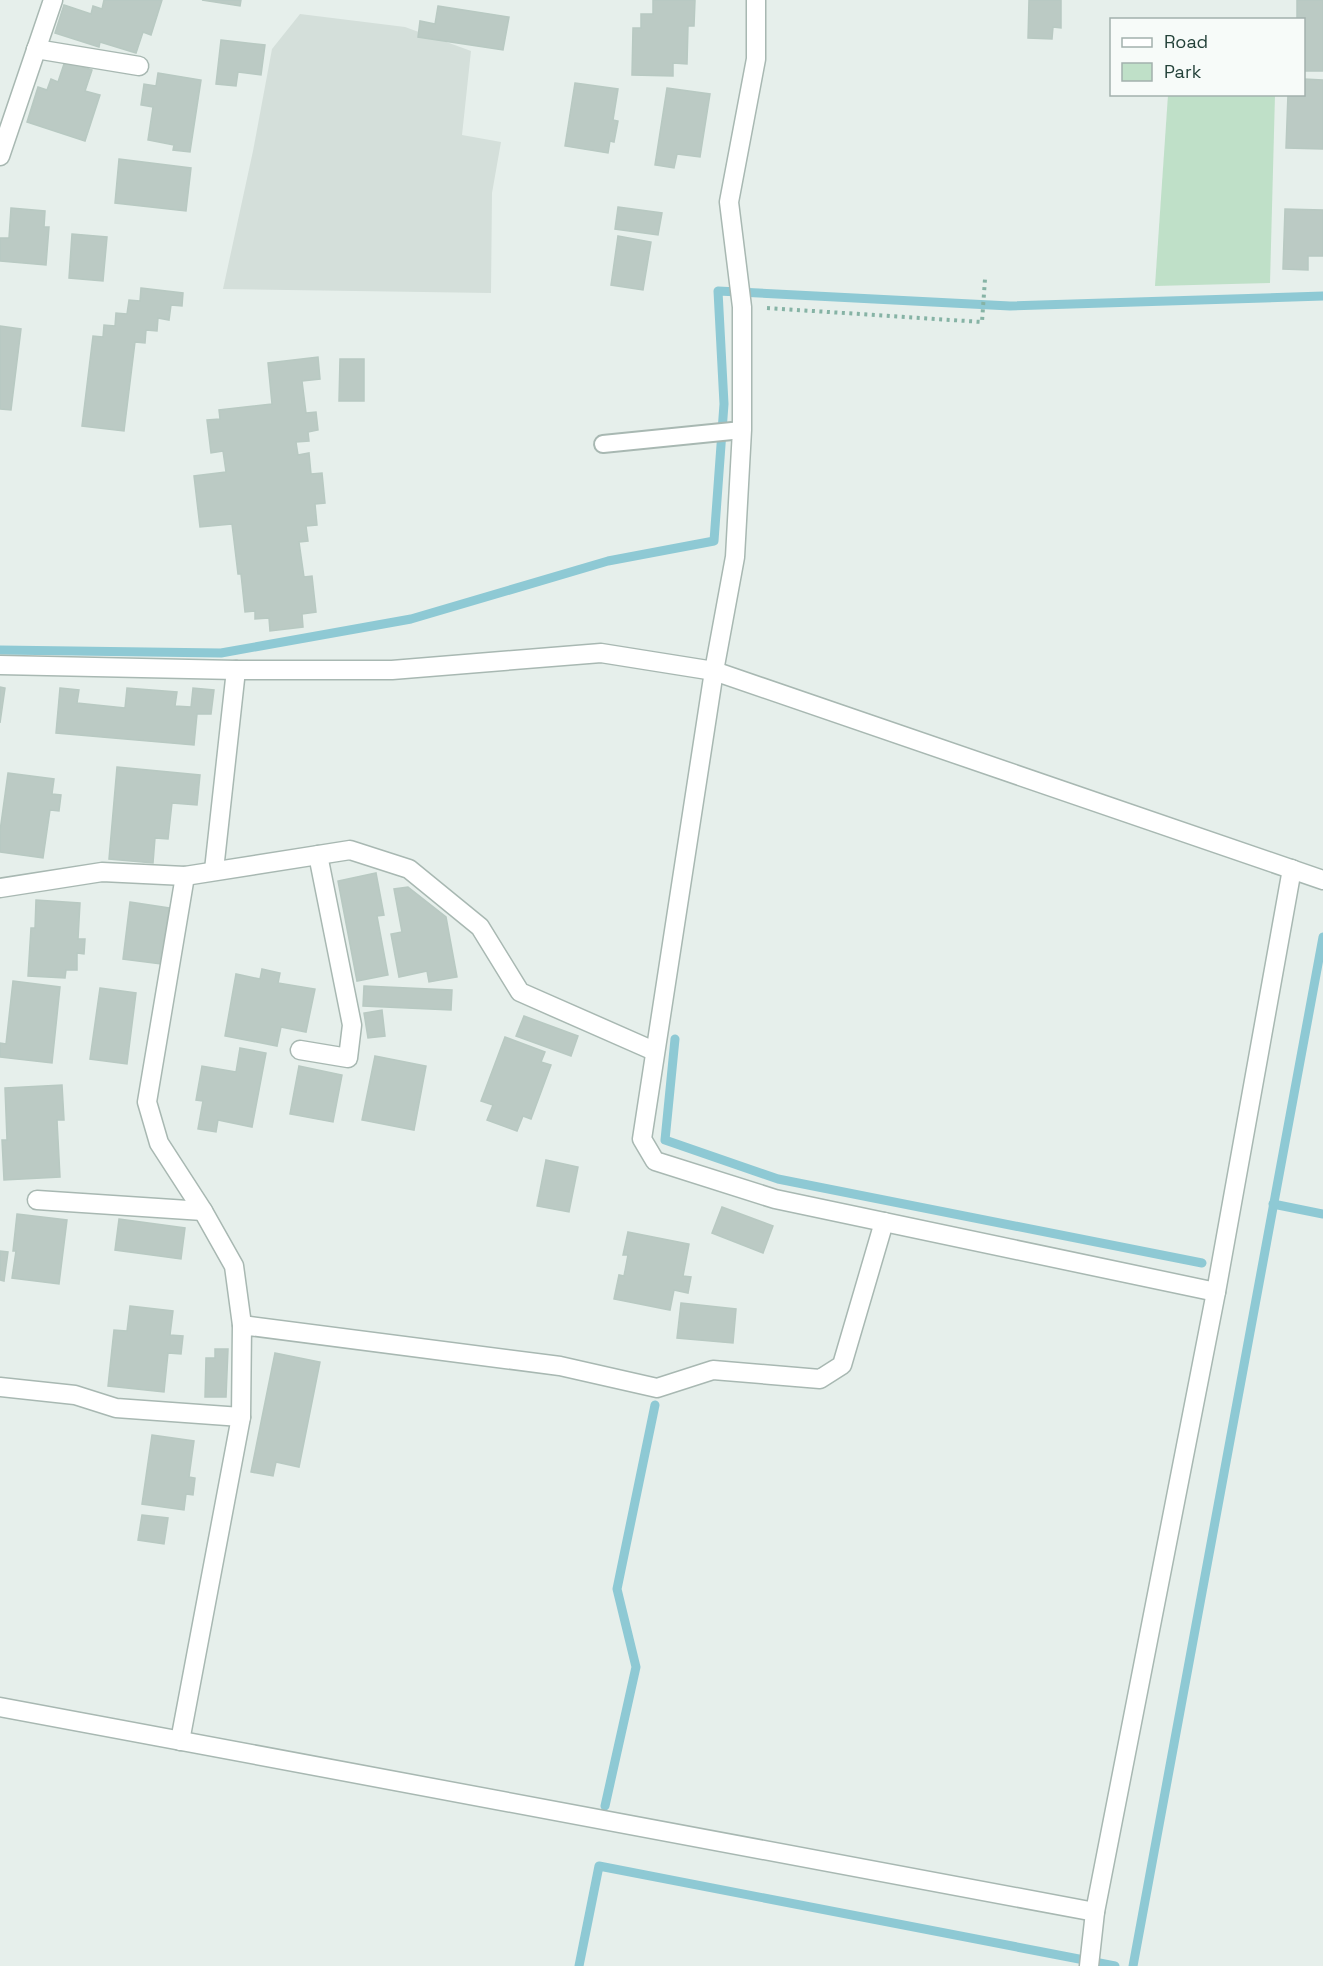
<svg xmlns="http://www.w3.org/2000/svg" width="1323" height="1966" viewBox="0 0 1323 1966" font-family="'Space Grotesk',sans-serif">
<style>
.built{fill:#d4dfda}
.green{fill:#bfe0c8}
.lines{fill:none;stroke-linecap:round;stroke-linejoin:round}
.stream{stroke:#8ec9d4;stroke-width:9}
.building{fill:#bbcac4;stroke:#b8c9c2;stroke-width:1.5}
.service-casing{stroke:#a8b8b2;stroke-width:20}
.minor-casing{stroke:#a8b8b2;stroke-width:21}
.path{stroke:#86b3a5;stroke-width:4;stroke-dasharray:3 4.5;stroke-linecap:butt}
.service{stroke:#fff;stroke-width:16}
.minor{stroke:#fff;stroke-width:18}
</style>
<rect width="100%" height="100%" fill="#e6efeb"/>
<polygon class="built" points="300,14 405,27 471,51 462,135 501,142 492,193 491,293 223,289 253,151 272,49"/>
<polygon class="green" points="1168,95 1275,95 1270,283 1155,286"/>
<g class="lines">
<g class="stream">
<polyline points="0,650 221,653 411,619 608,561 714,541 724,404 718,291 1010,306 1323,296"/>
<polyline points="675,1039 665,1140 778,1179 1202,1263"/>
<polyline points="1273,1204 1323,1214"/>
<polyline points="605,1806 636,1667 617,1589 655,1405"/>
<polyline points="579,1966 599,1866 1115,1966"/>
<polyline points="1133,1966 1323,937"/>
</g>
</g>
<g class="building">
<polygon points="104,0 162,0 151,35 143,32 136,53 100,42 99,47 55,33 64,5 91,14 93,6 102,9"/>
<polygon points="202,0 241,0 240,6"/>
<polygon points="653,0 695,0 694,26 688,26 687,64 673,63 673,76 632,75 633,28 641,28 641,14 653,14"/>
<polygon points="1029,0 1061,0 1061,28 1053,27 1052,39 1028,38"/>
<polygon points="1297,0 1323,0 1323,71 1304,71 1304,20 1297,20"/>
<polygon points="438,6 509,17 503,50 418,37 420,21 435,24"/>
<polygon points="221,40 265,45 261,75 238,72 236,86 216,84"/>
<polygon points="65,61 92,70 85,91 100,95 85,141 27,122 38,87 47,90 51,79 58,82"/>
<polygon points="158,73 201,80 190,152 173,150 174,145 148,140 153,107 141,105 144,84 156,86"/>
<polygon points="1304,79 1323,80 1323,149 1286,148 1288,94 1304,94"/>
<polygon points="575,83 618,89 613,120 618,121 614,142 610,141 608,153 565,146"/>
<polygon points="667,88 710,94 700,157 677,154 674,168 655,165"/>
<polygon points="119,159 191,168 186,211 115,203"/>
<polygon points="618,207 662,213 658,235 615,229"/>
<polygon points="11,208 45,211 44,227 49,227 46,265 0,261 0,238 9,238"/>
<polygon points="1285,209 1323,210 1323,256 1308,256 1308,270 1283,269"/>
<polygon points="72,234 107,237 103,281 69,278"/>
<polygon points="618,236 651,242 643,290 611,285"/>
<polygon points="141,288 183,293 182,306 171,305 169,320 158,318 157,331 146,330 145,343 135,342 124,431 82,426 93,336 103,337 104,325 115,326 116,313 127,314 129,300 140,301"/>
<polygon points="0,326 21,329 11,410 0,409"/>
<polygon points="318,357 320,379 302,381 306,413 316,412 318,430 308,432 309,441 296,442 298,455 309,453 311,474 322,473 325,503 315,504 317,525 306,526 308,541 299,542 304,577 312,576 316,612 302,614 303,627 270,631 269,618 255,619 255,611 245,612 241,574 238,574 232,524 200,527 194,476 226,472 223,451 211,453 207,420 220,419 219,410 272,404 268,363"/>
<polygon points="340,359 364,359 364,401 339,401"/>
<polygon points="0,687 5,688 0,723"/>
<polygon points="60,688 79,690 77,703 125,708 127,688 177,692 175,706 191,707 193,688 214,690 211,714 197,714 194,745 56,733"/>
<polygon points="117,767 200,775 197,805 172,803 168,839 155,838 153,863 109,859"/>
<polygon points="8,773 54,779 52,794 61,795 59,811 50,810 43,858 0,852 0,831"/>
<polygon points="376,873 384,915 377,916 388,975 357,981 338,881"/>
<polygon points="408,887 446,917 457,977 429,982 427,971 399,977 391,934 402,932 394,889"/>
<polygon points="36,900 80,903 78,939 85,939 84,954 77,953 77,970 66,970 65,978 28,976 31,928 35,928"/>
<polygon points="130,902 169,908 161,964 123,959"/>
<polygon points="262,969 280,973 278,983 315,989 306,1032 281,1027 277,1046 225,1036 236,974 260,979"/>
<polygon points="13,981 60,987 52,1063 0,1057 0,1043 6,1044"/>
<polygon points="364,986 452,990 451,1010 363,1006"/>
<polygon points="100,988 136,993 127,1064 90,1059"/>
<polygon points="382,1010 385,1036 368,1038 364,1013"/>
<polygon points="524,1016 578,1036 571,1056 516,1036"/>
<polygon points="505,1037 545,1052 541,1062 551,1065 531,1119 523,1116 517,1131 487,1120 493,1105 481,1101"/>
<polygon points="240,1048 266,1053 252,1127 218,1120 216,1132 198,1129 203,1101 196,1100 202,1066 236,1072"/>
<polygon points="375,1056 426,1066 414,1130 362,1120"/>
<polygon points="299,1066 342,1075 333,1122 290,1114"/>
<polygon points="62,1085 64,1120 57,1120 60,1177 4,1180 2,1140 7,1140 5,1088"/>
<polygon points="546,1160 578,1167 569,1212 537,1206"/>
<polygon points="722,1207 773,1226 763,1253 712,1233"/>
<polygon points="17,1214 67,1220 59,1284 12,1278 16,1251 13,1251"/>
<polygon points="119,1219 185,1228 181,1259 115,1250"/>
<polygon points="628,1232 689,1244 683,1276 691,1277 688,1293 674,1290 670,1310 614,1299 619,1275 624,1276 628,1255 623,1255"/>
<polygon points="0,1251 8,1252 4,1281 0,1280"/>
<polygon points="681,1303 736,1309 733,1343 677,1338"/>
<polygon points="130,1306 173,1311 170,1335 183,1336 181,1354 168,1353 164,1392 108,1386 114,1330 127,1331"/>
<polygon points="215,1349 228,1349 226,1397 205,1397 206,1358 215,1358"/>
<polygon points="275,1353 320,1362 299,1467 276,1462 273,1476 251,1472"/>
<polygon points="152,1435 194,1441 189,1477 195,1478 193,1495 186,1494 184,1510 142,1504"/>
<polygon points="142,1515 168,1518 164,1544 138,1540"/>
</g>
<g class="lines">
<defs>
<polyline id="service" points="603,444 742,430"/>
<g id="minor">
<polyline points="756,0 756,59 729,202 742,307 742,430 735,557 714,671 642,1139 655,1161 775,1199 1216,1292"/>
<polyline points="36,49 139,66"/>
<polyline points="0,156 53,0"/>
<polyline points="0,665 236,670 392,670 601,653 714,671 1323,880"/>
<polyline points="214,870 236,670"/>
<polyline points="185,876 147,1102 159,1143 203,1211 234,1266 242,1325"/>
<polyline points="0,888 102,872 185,876 350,850 409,869 480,927 520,992 654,1051"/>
<polyline points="300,1050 348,1058 352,1025 318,855"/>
<polyline points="37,1200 203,1211"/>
<polyline points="0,1387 75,1395 116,1408 241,1417"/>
<polyline points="0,1707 1095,1912"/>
<polyline points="180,1741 241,1417 242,1325 560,1366 657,1388 713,1370 820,1379 842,1365 884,1222"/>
<polyline points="1089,1966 1095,1912 1216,1292 1292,869"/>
</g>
</defs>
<use href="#service" class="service-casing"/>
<use href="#minor" class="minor-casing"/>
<polyline class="path" points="767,308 982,322 985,279"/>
<use href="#service" class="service"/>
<use href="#minor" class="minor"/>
</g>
<rect x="1110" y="18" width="195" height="78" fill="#f7fbf9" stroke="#a3b1ad" stroke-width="1.5"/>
<rect x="1122" y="38" width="30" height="9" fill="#ffffff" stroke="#a3b1ad" stroke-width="1.5"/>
<text x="1164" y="48" font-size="18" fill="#24423a">Road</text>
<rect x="1122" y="63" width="30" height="18" fill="#bfe0c8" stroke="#a3b1ad" stroke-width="1.5"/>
<text x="1164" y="78" font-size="18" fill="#24423a">Park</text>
</svg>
